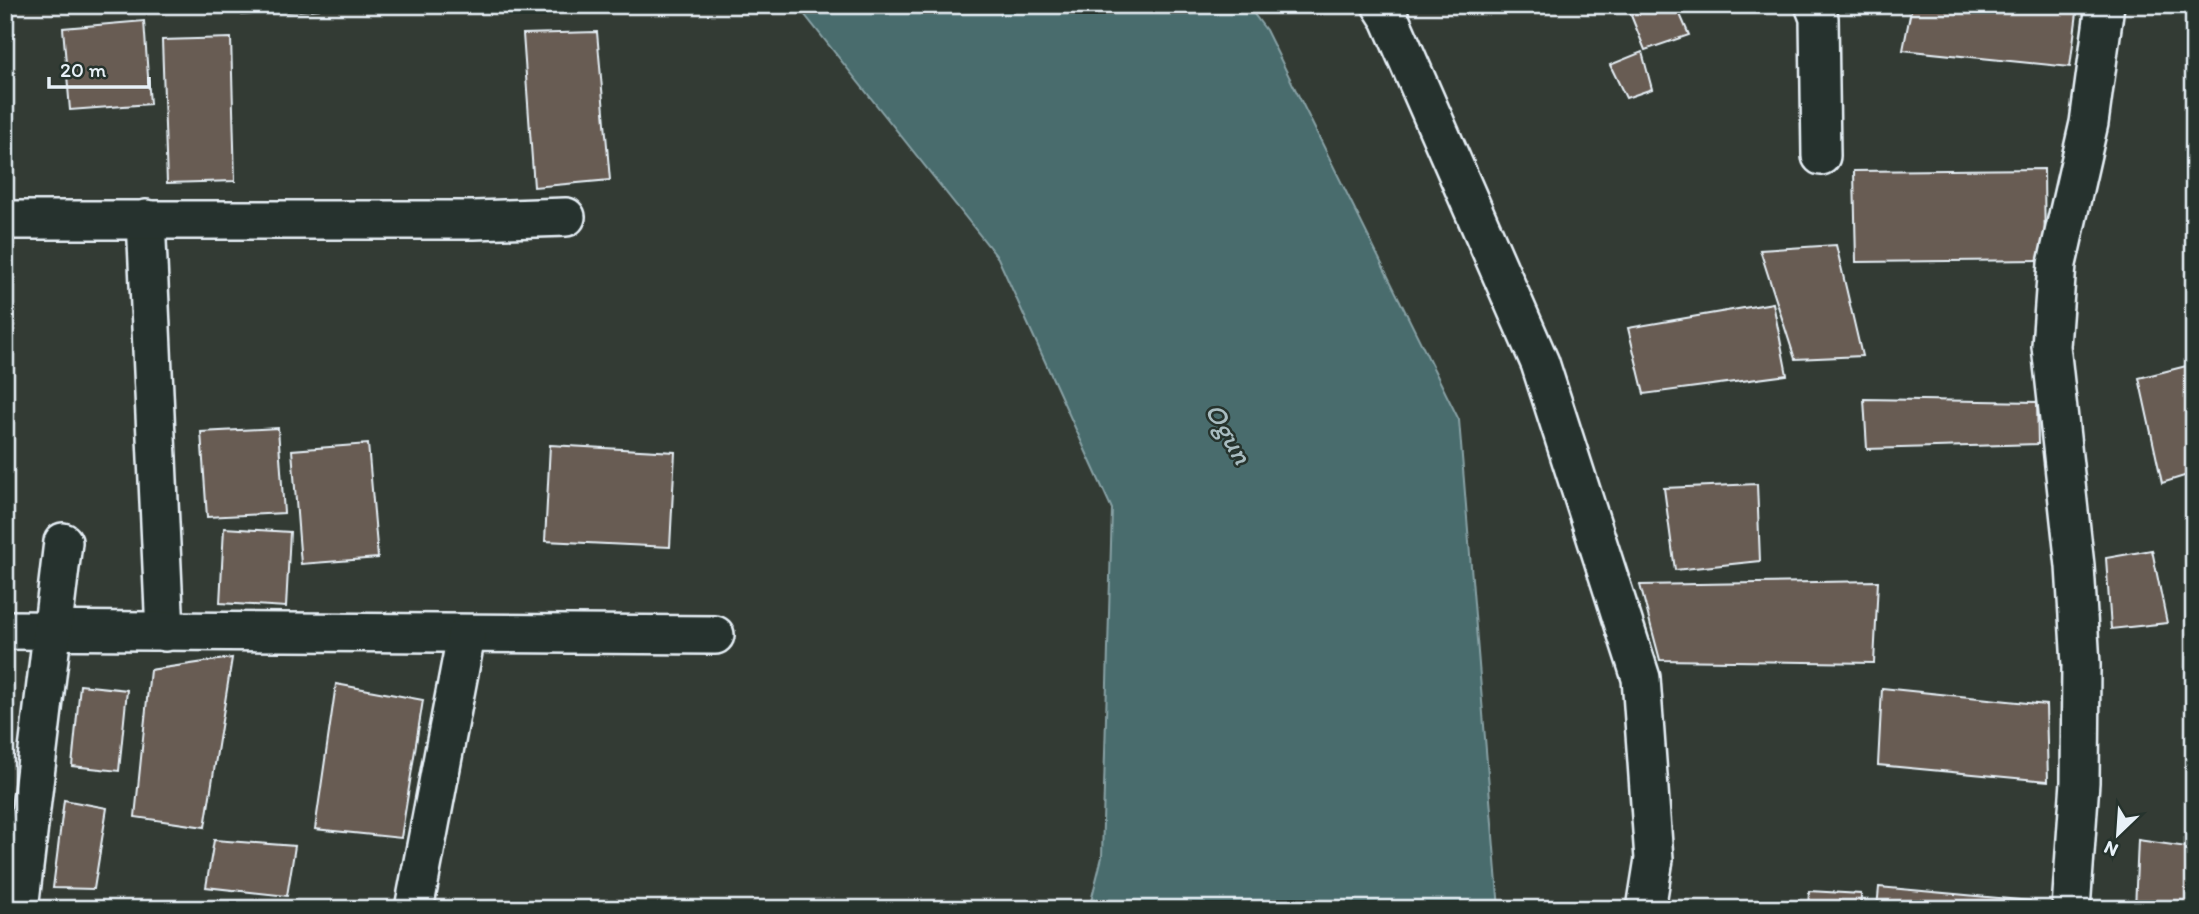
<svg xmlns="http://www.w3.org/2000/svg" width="2199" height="914" viewBox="0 0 2199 914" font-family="Itim,sans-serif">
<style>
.water{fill:#486c6d;stroke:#88a1a5;stroke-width:2}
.building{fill:#675c52;stroke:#e8f1f8;stroke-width:2}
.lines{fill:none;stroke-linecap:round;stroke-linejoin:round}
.minor-casing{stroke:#e8f1f8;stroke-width:42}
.minor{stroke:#26332d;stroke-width:37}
.labels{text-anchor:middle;stroke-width:5;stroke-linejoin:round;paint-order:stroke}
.water-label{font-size:28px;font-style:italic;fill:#a8bcc0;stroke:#26332d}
</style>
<rect width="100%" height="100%" fill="#333b34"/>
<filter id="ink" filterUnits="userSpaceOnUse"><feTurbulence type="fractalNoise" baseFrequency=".0143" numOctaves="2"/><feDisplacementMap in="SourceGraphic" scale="14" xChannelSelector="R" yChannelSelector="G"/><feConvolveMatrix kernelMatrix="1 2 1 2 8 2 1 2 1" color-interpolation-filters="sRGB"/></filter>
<g filter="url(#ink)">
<polygon class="water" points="797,5 1247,5 1266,30 1459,420 1499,909 1089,909 1102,857 1112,509 998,258"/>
<g class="building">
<polygon points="241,5 318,5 319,9 242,15"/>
<polygon points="1635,5 1676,5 1689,35 1645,50 1628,8"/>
<polygon points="1912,5 2078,5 2070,67 1903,50"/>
<polygon points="144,21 150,104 70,110 63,28"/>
<polygon points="597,32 610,180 534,187 523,34"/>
<polygon points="231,38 235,181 167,183 162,40"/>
<polygon points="1642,52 1652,89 1626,98 1610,65"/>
<polygon points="2044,169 2045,260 1856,262 1854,171"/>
<polygon points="1836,245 1862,356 1795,359 1760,250"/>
<polygon points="1773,303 1787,375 1644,394 1628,328"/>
<polygon points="2194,364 2194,473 2162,483 2139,378"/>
<polygon points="1864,399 2037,402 2038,444 1867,449"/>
<polygon points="278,428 284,513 207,517 201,432"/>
<polygon points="368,444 378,558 301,564 292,450"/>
<polygon points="550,445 675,452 670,547 545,541"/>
<polygon points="1757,484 1760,561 1675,570 1664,488"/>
<polygon points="224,528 290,532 286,607 220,603"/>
<polygon points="2152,550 2167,623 2111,629 2106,558"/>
<polygon points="1878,581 1874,663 1660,660 1640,585"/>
<polygon points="232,658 205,827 135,817 150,670"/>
<polygon points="336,684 423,700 401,838 315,829"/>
<polygon points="80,685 127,690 119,771 72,766"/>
<polygon points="1882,688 2046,705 2048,781 1878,765"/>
<polygon points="64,800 107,808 94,889 53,888"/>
<polygon points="214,840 295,846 287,896 206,887"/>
<polygon points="2138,840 2194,848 2194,909 2135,909"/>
<polygon points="1879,887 2030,901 2029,909 1877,909"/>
<polygon points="1809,891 1861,894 1861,909 1808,909"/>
<polygon points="44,901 90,909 43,909"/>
</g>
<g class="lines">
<defs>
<g id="minor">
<polyline points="1381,5 1390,19 1540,363 1641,678 1654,859 1646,909"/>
<polyline points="1814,5 1819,18 1821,156"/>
<polyline points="146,219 165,632"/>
<polyline points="5,220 474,220 566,217"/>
<polyline points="5,630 715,635"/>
<polyline points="19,909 63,542"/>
<polyline points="414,909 466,636"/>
<polyline points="2071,909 2080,782 2081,665 2075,566 2051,346 2057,264 2089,123 2105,5"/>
</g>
</defs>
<use href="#minor" class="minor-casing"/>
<use href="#minor" class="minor"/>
</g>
</g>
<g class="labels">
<g class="water-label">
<text transform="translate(1229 433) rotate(60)" y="10">Ogun</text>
</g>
</g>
<rect width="2199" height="914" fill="none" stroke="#26332d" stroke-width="28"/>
<rect x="14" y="14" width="2171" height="886" fill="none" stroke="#e8f1f8" stroke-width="2.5" filter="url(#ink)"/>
<g transform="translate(2118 834) rotate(205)" stroke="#26332d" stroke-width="5" paint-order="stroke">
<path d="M0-5L12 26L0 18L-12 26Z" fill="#e8f1f8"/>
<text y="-10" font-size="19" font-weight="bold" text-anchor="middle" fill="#e8f1f8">N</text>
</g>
<path d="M49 77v10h100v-10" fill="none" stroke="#e8f1f8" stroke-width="3.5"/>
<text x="60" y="77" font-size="21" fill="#e8f1f8" stroke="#26332d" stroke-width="5" paint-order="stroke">20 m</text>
</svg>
